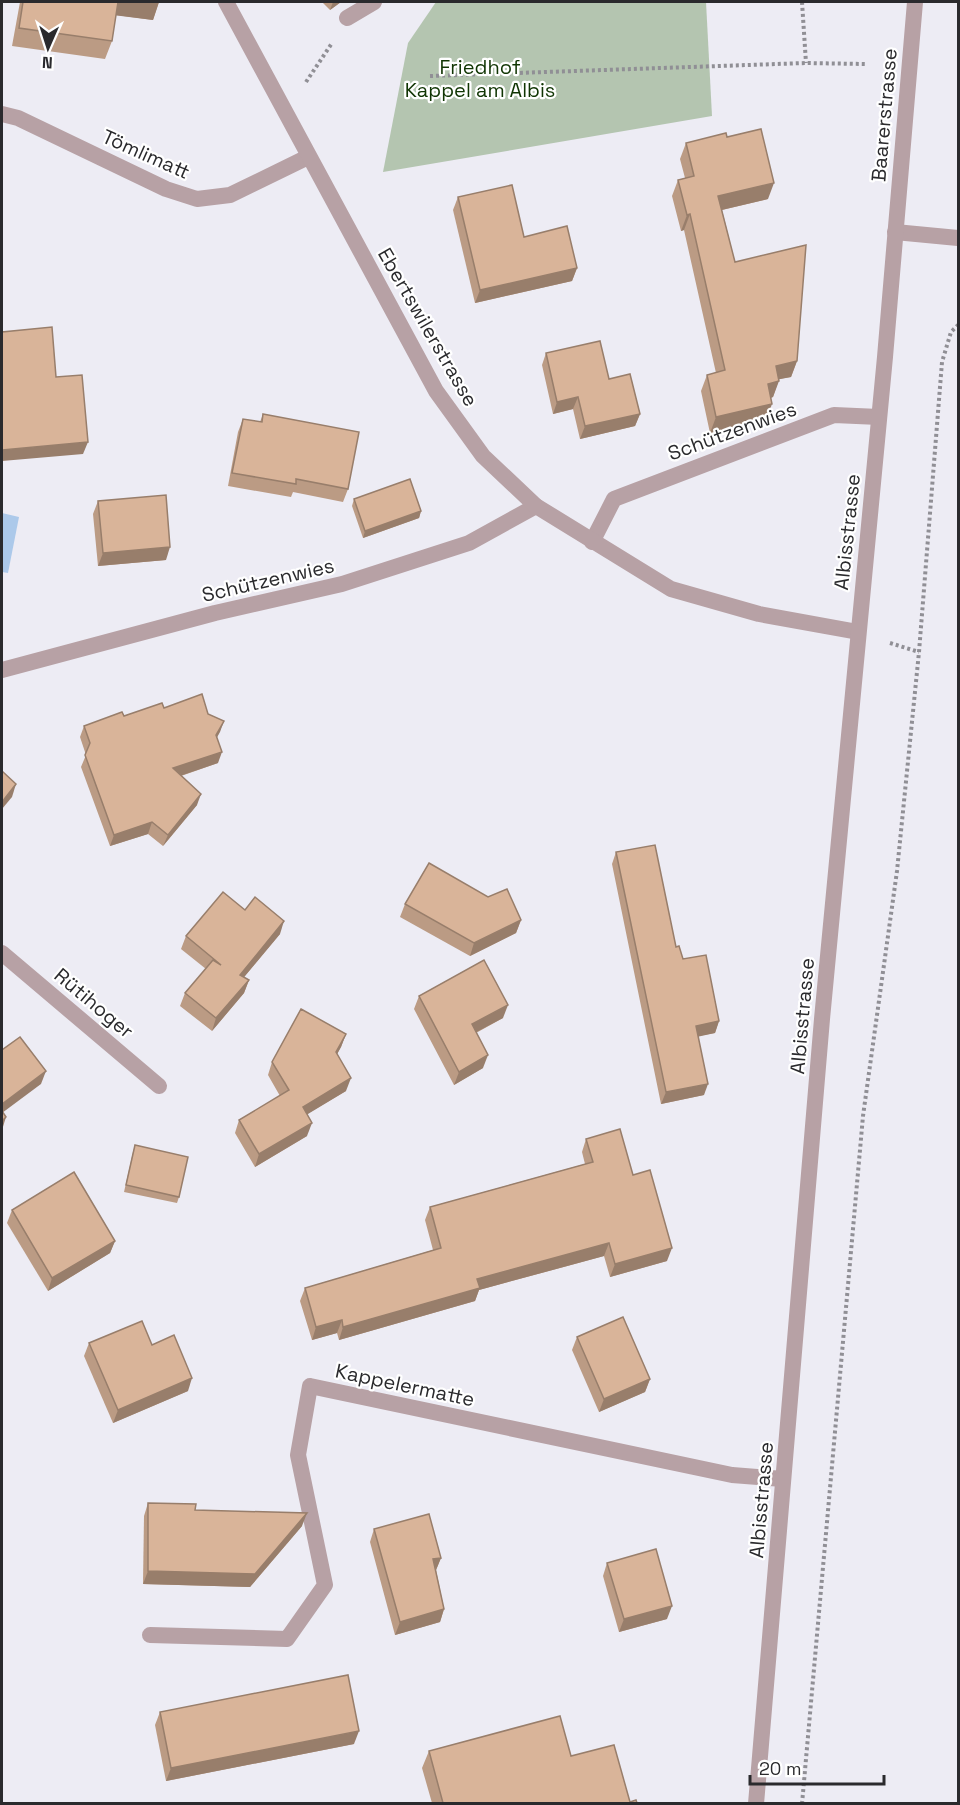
<svg xmlns="http://www.w3.org/2000/svg" width="960" height="1805" viewBox="0 0 960 1805" font-family="'Space Grotesk',sans-serif">
<style>
.green{fill:#b4c5b0}
.water{fill:#acc9ea}
.lines{fill:none;stroke-linecap:round;stroke-linejoin:round}
.path{stroke:#908f95;stroke-width:4;stroke-dasharray:3 3;stroke-linecap:butt}
.service{stroke:#b7a1a5;stroke-width:16}
.minor{stroke:#b7a1a5;stroke-width:16}
.tertiary{stroke:#b7a1a5;stroke-width:16}
.wall{fill:#bb9b84}
.shaded-wall{fill:#987e6b}
.building{fill:#d9b499;stroke:#987e6b;stroke-width:1.5}
.labels{text-anchor:middle;stroke-width:4.5;stroke-linejoin:round;paint-order:stroke}
.park-label{font-size:20px;fill:#103503;stroke:#fff}
.street-label{font-size:20px;fill:#2a2a2d;stroke:#fff}
</style>
<rect width="100%" height="100%" fill="#edecf4"/>
<polygon class="green" points="436,2 706,2 712,116 383,172 408,43"/>
<polygon class="water" points="2,513 19,517 8,573 2,572"/>
<g class="lines">
<g class="path">
<polyline points="802,2 806,63"/>
<polyline points="430,76 806,63 866,64"/>
<polyline points="306,82 332,43"/>
<polyline points="890,643 919,652"/>
<polyline points="802,1804 863,1116 897,871 919,652 942,362 951,332 958,325"/>
</g>
<g class="service">
<polyline points="347,18 374,2"/>
<polyline points="592,542 614,499 834,415 879,417"/>
</g>
<g class="minor">
<polyline points="2,114 18,118 166,189 197,199 230,195 308,157"/>
<polyline points="2,670 215,613 342,584 469,543 536,506"/>
<polyline points="2,953 159,1086"/>
<polyline points="150,1635 287,1639 325,1585 298,1455 310,1386 732,1475 783,1479"/>
</g>
<g class="tertiary">
<polyline points="226,2 436,391 483,456 536,506 671,589 759,614 858,632"/>
<polyline points="895,232 958,238"/>
<polyline points="756,1804 822,1019 885,357 915,2"/>
</g>
</g>
<g class="wall">
<polygon points="20,2 159,2 153,20 116,15 112,41 105,59 12,46"/>
<polygon points="322,2 341,2 330,10"/>
<polygon points="727,137 768,199 722,210 735,262 797,361 791,377 779,379 773,397 771,398 766,420 710,433 701,391 707,375 716,373 684,230 681,231 672,196 678,180 685,178 680,159 686,143"/>
<polygon points="458,197 577,268 572,281 475,303 453,210"/>
<polygon points="546,353 609,379 640,414 635,426 580,439 573,409 553,414 542,365"/>
<polygon points="263,414 348,489 343,502 293,492 291,497 228,486 238,432 243,419 260,422"/>
<polygon points="354,499 421,511 419,518 363,538 352,506"/>
<polygon points="98,501 166,560 98,566 93,514"/>
<polygon points="164,708 208,714 224,721 217,737 218,763 181,776 197,805 163,846 148,834 110,846 81,767 86,755 80,737 84,726"/>
<polygon points="616,852 676,947 719,1021 715,1033 698,1036 704,1095 661,1104 612,864"/>
<polygon points="405,904 521,920 516,933 470,956 400,917"/>
<polygon points="245,910 280,934 244,977 249,980 244,993 212,1031 180,1006 185,993 206,969 181,949 186,936"/>
<polygon points="419,996 503,1018 476,1033 483,1068 454,1085 414,1009"/>
<polygon points="346,1034 341,1047 337,1054 346,1091 307,1114 307,1136 255,1167 235,1133 239,1120 280,1096 268,1075 272,1062"/>
<polygon points="586,1139 633,1175 667,1261 610,1277 604,1256 479,1290 475,1301 339,1340 337,1333 312,1340 300,1301 305,1288 433,1250 425,1220 430,1207 585,1164 582,1152"/>
<polygon points="135,1145 179,1197 177,1203 124,1192 133,1152"/>
<polygon points="12,1210 115,1241 110,1253 48,1291 7,1223"/>
<polygon points="577,1337 650,1379 645,1392 599,1412 572,1350"/>
<polygon points="89,1343 152,1345 188,1391 113,1423 84,1356"/>
<polygon points="148,1503 195,1510 302,1526 250,1587 143,1584 144,1516"/>
<polygon points="374,1529 441,1558 436,1570 444,1609 440,1622 395,1635 370,1542"/>
<polygon points="607,1563 667,1619 619,1632 603,1576"/>
<polygon points="160,1712 354,1744 166,1781 155,1725"/>
<polygon points="429,1751 571,1756 630,1802 637,1803 432,1803 422,1768"/>
</g>
<g class="shaded-wall">
<polygon points="118,2 159,2 153,20 113,15"/>
<polygon points="333,2 341,2 330,10"/>
<polygon points="774,183 768,199 713,212 718,196"/>
<polygon points="690,214 684,230 681,231 687,215"/>
<polygon points="577,268 572,281 475,303 480,290"/>
<polygon points="797,361 791,377 770,381 776,366"/>
<polygon points="779,381 773,397 762,400 768,384"/>
<polygon points="578,397 573,409 553,414 557,402"/>
<polygon points="772,404 766,420 710,433 716,417"/>
<polygon points="640,414 635,426 580,439 585,426"/>
<polygon points="88,442 83,454 2,461 2,450"/>
<polygon points="421,511 419,518 363,538 365,531"/>
<polygon points="170,547 166,560 98,566 103,553"/>
<polygon points="224,721 220,732 212,746 216,735"/>
<polygon points="222,752 218,763 168,780 173,768"/>
<polygon points="16,784 12,797 2,809 2,802"/>
<polygon points="201,794 197,805 163,846 168,835"/>
<polygon points="152,822 148,834 110,846 114,835"/>
<polygon points="521,920 516,933 470,956 474,943"/>
<polygon points="284,921 280,934 235,988 240,975"/>
<polygon points="249,980 244,993 212,1031 216,1018"/>
<polygon points="508,1005 503,1018 467,1037 472,1024"/>
<polygon points="719,1021 715,1033 692,1038 696,1026"/>
<polygon points="346,1034 341,1047 331,1065 336,1052"/>
<polygon points="488,1055 483,1068 454,1085 459,1072"/>
<polygon points="46,1071 41,1084 2,1113 2,1104"/>
<polygon points="351,1078 346,1091 298,1120 303,1107"/>
<polygon points="708,1084 704,1095 661,1104 666,1092"/>
<polygon points="6,1117 2,1130 2,1121"/>
<polygon points="312,1123 307,1136 255,1167 259,1154"/>
<polygon points="115,1241 110,1253 48,1291 52,1278"/>
<polygon points="609,1243 604,1256 479,1290 475,1301 339,1340 343,1327 477,1279"/>
<polygon points="672,1248 667,1261 610,1277 615,1264"/>
<polygon points="342,1320 337,1333 312,1340 316,1327"/>
<polygon points="192,1378 188,1391 113,1423 118,1410"/>
<polygon points="650,1379 645,1392 599,1412 604,1399"/>
<polygon points="307,1513 302,1526 250,1587 143,1584 148,1571"/>
<polygon points="441,1558 436,1570 433,1559"/>
<polygon points="672,1606 667,1619 619,1632 624,1619"/>
<polygon points="444,1609 440,1622 395,1635 400,1622"/>
<polygon points="359,1731 354,1744 166,1781 171,1768"/>
</g>
<g class="building">
<polygon points="23,2 118,2 112,41 19,28"/>
<polygon points="761,129 774,183 718,196 735,262 806,245 797,361 776,366 779,381 768,384 772,404 716,417 707,375 725,370 690,214 687,215 678,180 694,176 686,143 726,133 727,137"/>
<polygon points="512,185 524,237 567,226 577,268 480,290 458,197"/>
<polygon points="52,327 56,377 82,375 88,442 2,450 2,332"/>
<polygon points="600,341 609,379 630,374 640,414 585,426 578,397 557,402 546,353"/>
<polygon points="263,414 359,432 348,489 296,479 296,484 232,473 243,419 262,422"/>
<polygon points="410,479 421,511 365,531 354,499"/>
<polygon points="166,495 170,547 103,553 98,501"/>
<polygon points="202,694 208,714 224,721 216,735 222,752 173,768 201,794 168,835 152,822 114,835 85,755 90,743 84,726 122,712 124,716 162,703 164,708"/>
<polygon points="2,771 16,784 2,802"/>
<polygon points="655,845 676,947 679,946 683,959 706,955 719,1021 696,1026 708,1084 666,1092 616,852"/>
<polygon points="429,863 488,897 507,889 521,920 474,943 405,904"/>
<polygon points="223,892 245,910 255,897 284,921 240,975 249,980 216,1018 185,993 213,960 221,965 186,936"/>
<polygon points="484,960 508,1005 472,1024 488,1055 459,1072 419,996"/>
<polygon points="301,1009 346,1034 336,1052 351,1078 303,1107 312,1123 259,1154 239,1120 289,1090 272,1062"/>
<polygon points="20,1037 46,1071 2,1104 2,1050"/>
<polygon points="2,1111 6,1117 2,1121"/>
<polygon points="620,1129 633,1175 650,1170 672,1248 615,1264 609,1243 477,1279 480,1288 343,1327 342,1320 316,1327 305,1288 441,1248 430,1207 593,1162 586,1139"/>
<polygon points="135,1145 188,1157 179,1197 126,1185"/>
<polygon points="74,1172 115,1241 52,1278 12,1210"/>
<polygon points="623,1317 650,1379 604,1399 577,1337"/>
<polygon points="142,1321 152,1345 174,1335 192,1378 118,1410 89,1343"/>
<polygon points="148,1503 196,1504 195,1510 307,1513 255,1574 148,1571"/>
<polygon points="429,1514 441,1558 433,1559 444,1609 400,1622 374,1529"/>
<polygon points="656,1549 672,1606 624,1619 607,1563"/>
<polygon points="348,1675 359,1731 171,1768 160,1712"/>
<polygon points="560,1716 571,1756 614,1745 630,1802 636,1800 637,1803 443,1803 429,1751"/>
</g>
<g class="labels">
<g class="park-label">
<text x="480" y="74">Friedhof<tspan x="480" dy="23">Kappel am Albis</tspan></text>
</g>
<g class="street-label">
<text transform="translate(884 115) rotate(-85)" y="7">Baarerstrasse</text>
<text transform="translate(146 154) rotate(24)" y="7">Tömlimatt</text>
<text transform="translate(428 327) rotate(60)" y="7">Ebertswilerstrasse</text>
<text transform="translate(732 431) rotate(-20)" y="7">Schützenwies</text>
<text transform="translate(847 532) rotate(-84)" y="7">Albisstrasse</text>
<text transform="translate(268 580) rotate(-13)" y="7">Schützenwies</text>
<text transform="translate(94 1003) rotate(40)" y="7">Rütihoger</text>
<text transform="translate(802 1016) rotate(-85)" y="7">Albisstrasse</text>
<text transform="translate(405 1385) rotate(12)" y="7">Kappelermatte</text>
<text transform="translate(761 1500) rotate(-85)" y="7">Albisstrasse</text>
</g>
</g>
<rect width="960" height="1805" fill="none" stroke="#2a2a2d" stroke-width="6"/>
<g transform="translate(48 48) rotate(183)" stroke="#ffffff" stroke-width="4.5" paint-order="stroke">
<path d="M0-4.5L10 22L0 15L-10 22Z" fill="#2a2a2d"/>
<text y="-9" font-size="16" font-weight="bold" text-anchor="middle" fill="#2a2a2d">N</text>
</g>
<path d="M750 1775v9h134v-9" fill="none" stroke="#2a2a2d" stroke-width="3"/>
<text x="759" y="1775" font-size="18" fill="#2a2a2d" stroke="#ffffff" stroke-width="4.5" paint-order="stroke">20 m</text>
</svg>
